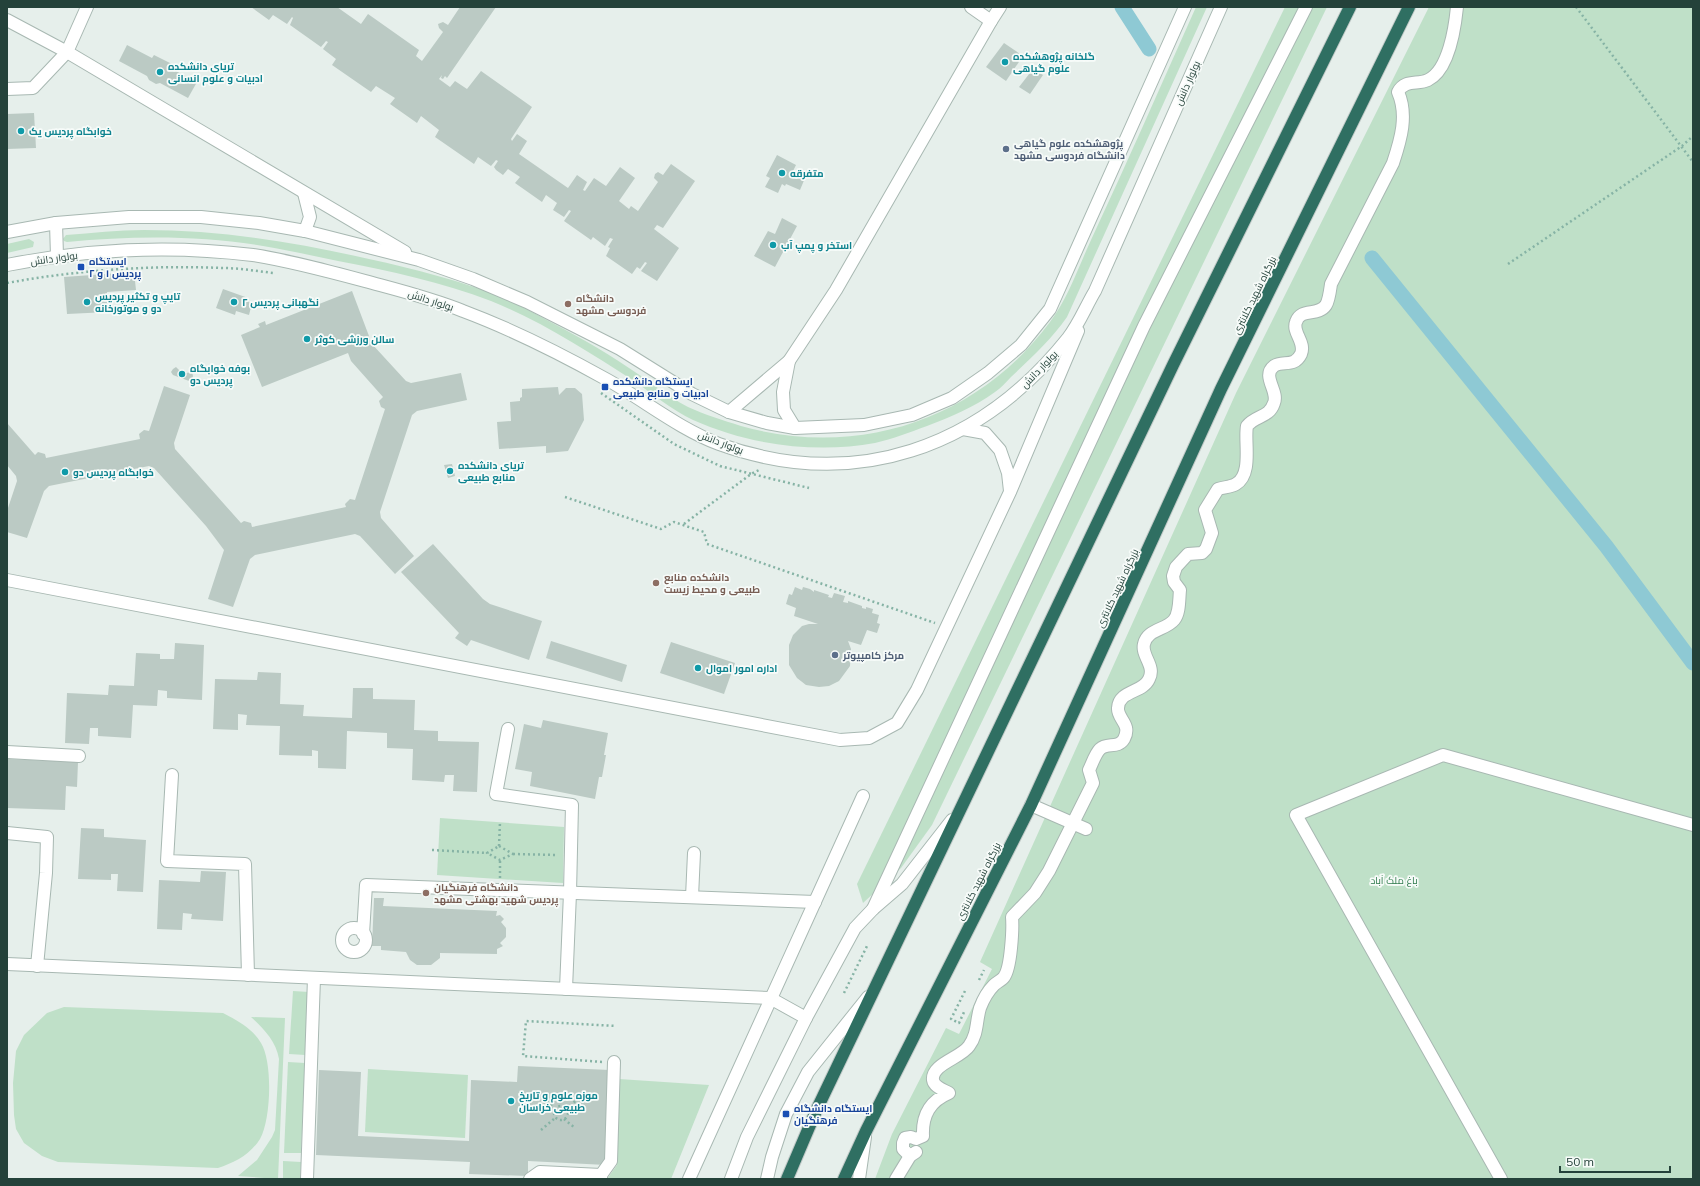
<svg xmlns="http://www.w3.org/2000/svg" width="1700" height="1186" viewBox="0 0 1700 1186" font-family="Mulish,Cairo,sans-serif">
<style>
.green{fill:#bfe0c8}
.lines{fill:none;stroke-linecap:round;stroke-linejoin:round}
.canal{stroke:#8ec9d4;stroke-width:15}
.building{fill:#bbcac4}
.minor-casing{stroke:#a8b8b2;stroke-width:14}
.highway-casing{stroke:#c2cac8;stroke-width:14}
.path{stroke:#86b3a5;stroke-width:2.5;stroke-dasharray:2 3;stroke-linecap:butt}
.minor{stroke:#fff;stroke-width:12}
.highway{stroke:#2f6f62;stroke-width:12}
.culture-dot{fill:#0f9aa8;stroke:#f7fbf9;stroke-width:1.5}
.service-dot{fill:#5c6f8a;stroke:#f7fbf9;stroke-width:1.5}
.transit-dot{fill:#1a4fb4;stroke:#f7fbf9;stroke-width:1.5}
.education-dot{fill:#8d6e63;stroke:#f7fbf9;stroke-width:1.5}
.labels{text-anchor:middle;stroke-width:3.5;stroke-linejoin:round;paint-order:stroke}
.culture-label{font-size:10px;font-weight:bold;fill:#0d838f;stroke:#f7fbf9;text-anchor:start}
.street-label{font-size:10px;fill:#24423a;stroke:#f7fbf9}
.service-label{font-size:10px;font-weight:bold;fill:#4e5e75;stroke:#f7fbf9;text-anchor:start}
.transit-label{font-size:10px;font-weight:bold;fill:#164399;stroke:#f7fbf9;text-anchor:start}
.education-label{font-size:10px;font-weight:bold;fill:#785e54;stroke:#f7fbf9;text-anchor:start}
.park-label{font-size:10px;fill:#2d7a4b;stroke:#f7fbf9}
</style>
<rect width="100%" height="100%" fill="#e6efeb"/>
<g class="green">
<path d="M 1196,7 L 1207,7 L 1067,317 C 1051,340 1031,358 1011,377 C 1006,382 1001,388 995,392 C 974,407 951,417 927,426 C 910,432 893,439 875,443 C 816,454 749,445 693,420 C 672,410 653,394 634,381 C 589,352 541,321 491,301 C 442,282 390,271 338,261 C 313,256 288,250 263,246 C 198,235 132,236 67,242 L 64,241 L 63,239 L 66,235 C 92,233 118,230 144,230 C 220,230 295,242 369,259 C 415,269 461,281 505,298 C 518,304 530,311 543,318 C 572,333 601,349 629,368 C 648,380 667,396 688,407 C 705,415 723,420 741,426 C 858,459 977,420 1050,322 C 1068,298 1078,268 1091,240 C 1127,163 1161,85 1196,7 Z"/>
<polygon points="1285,7 1327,7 932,825 901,868 863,903 857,884"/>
<polygon points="1429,7 1693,7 1693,1179 875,1179 892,1134 946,1028 959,1034 992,969 980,962 1236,393"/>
<polygon points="29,239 34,242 33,247 7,253 7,244"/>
<polygon points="440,818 564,827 563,883 437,875"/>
<polygon points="293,991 309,992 305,1055 289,1054"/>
<path d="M 64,1007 L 223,1013 C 238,1021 252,1028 261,1043 C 273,1062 271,1120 260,1139 C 250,1155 234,1163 218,1168 L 58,1162 L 42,1156 L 24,1143 L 16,1129 L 14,1115 L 13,1083 L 16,1051 L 24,1035 L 47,1013 Z"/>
<path d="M 251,1017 L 285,1018 L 278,1179 L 238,1176 L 257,1160 L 272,1137 L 275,1130 L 279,1059 C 276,1041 263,1028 251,1017 Z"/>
<polygon points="288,1062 305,1063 301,1153 284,1153"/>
<polygon points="368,1069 468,1075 465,1138 365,1132"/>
<polygon points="619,1079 709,1085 671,1179 607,1179 617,1165"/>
<polygon points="283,1161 301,1162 300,1179 283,1179"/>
</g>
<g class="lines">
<g class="canal">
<polyline points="1122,7 1149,49"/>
<polyline points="1372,258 1606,546 1693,663"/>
</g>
</g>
<g class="building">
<polygon points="251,7 337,7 361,24 368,14 419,50 416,56 422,61 443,32 439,28 438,24 443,22 448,25 460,7 496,7 447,78 445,76 443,79 441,78 442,75 439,79 450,87 455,81 467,89 481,71 532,107 511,139 512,141 517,134 527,141 519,154 568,188 577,175 587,182 583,190 585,191 594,178 606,186 620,167 635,178 619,201 629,209 631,206 638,211 658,182 654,178 655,174 658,172 663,175 671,164 695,181 663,228 657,225 654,229 679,248 657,281 641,271 647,263 645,262 640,269 637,267 632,274 606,256 610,248 608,247 613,239 610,238 605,246 593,237 591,240 564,221 571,211 569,210 564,217 553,210 557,203 546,195 542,202 515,183 520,177 508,169 503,175 496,170 494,167 498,161 496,160 491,166 478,157 474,164 435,137 439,130 421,116 417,123 390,104 395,98 376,86 371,92 332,65 336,59 323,49 328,42 326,41 321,47 290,25 293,18 292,17 287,24 273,15 269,20"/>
<polygon points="1004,43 1023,56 1006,81 986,67"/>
<polygon points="127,45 152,58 154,55 174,65 172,69 197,82 188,98 160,83 156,84 149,80 147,76 119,61"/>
<polygon points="1033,69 1043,75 1030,94 1019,87"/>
<polygon points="34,113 36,148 7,149 7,114"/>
<polygon points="777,155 796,165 793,171 805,178 800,190 786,184 785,186 782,184 778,193 765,187 770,178 766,176"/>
<polygon points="782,218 797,226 775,267 754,256 768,231 775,234"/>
<polygon points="134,272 136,290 107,292 108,312 67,314 64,277"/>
<polygon points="223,289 248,298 247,301 252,303 249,315 236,311 235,315 216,308"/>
<polygon points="352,291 372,344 406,381 411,383 461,373 467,400 417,411 412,415 380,512 381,518 414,556 395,574 360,536 355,534 255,555 250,559 233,607 208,599 224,550 206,526 154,468 149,466 49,486 44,491 27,538 7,532 7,511 17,481 16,476 7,465 7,423 35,455 38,452 45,454 46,458 140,439 139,434 144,430 149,431 164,386 190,395 174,443 175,449 241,523 244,521 251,523 252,527 346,507 345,504 350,499 355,500 385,409 381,407 379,401 383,397 351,361 348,353 262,387 241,335 260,327 258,324 265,321 266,325"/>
<polygon points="176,367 180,371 184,370 186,373 192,372 193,376 192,379 189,381 173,375 171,372 173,369"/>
<polygon points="558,387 559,395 566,388 575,388 582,394 584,420 568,451 546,453 546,446 499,449 497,422 511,421 510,402 520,401 520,398 522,397 522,389"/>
<polygon points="452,464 455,476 448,478 444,465"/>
<polygon points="433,544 483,599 490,604 542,621 529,660 471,640 467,646 455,638 459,633 401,572"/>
<polygon points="795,587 802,590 803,587 810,589 814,592 814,590 829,595 828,597 832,598 834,593 845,596 843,602 848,603 848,601 862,606 862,608 866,609 866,607 873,609 872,613 879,615 877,623 880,624 877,633 867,630 861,645 848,641 851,649 850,666 839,681 829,686 819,687 806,685 797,678 789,665 789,645 793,635 802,626 809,624 818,624 794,616 796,608 786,604 789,594 792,595"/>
<polygon points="551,641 627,665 622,682 546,658"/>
<polygon points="671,642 735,663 724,694 660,673"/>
<polygon points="175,643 204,645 202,700 167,698 167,691 158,690 157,706 133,705 131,738 98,736 98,728 90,728 89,744 65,743 67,693 108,695 109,685 134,686 136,653 160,654 160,659 174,659"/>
<polygon points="258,672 281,673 280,704 304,705 303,716 352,718 353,688 373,688 373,699 415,700 414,730 438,731 438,741 479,742 477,792 453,791 454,775 445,775 444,782 412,780 413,749 387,748 387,733 347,731 346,769 318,768 318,751 312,750 312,756 279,755 280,726 246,725 247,715 238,714 238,730 213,729 215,679 257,680"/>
<polygon points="543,720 608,733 604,755 606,755 602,777 599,777 595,799 530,786 532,772 515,769 524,724 541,728"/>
<polygon points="7,759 78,762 77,787 66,786 65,810 7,808"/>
<polygon points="81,828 104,829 104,837 146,840 143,892 117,891 118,874 111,874 111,880 78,879"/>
<polygon points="201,871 226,872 223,921 191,919 192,914 183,913 182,930 157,929 159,880 200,882"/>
<polygon points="374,898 384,898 383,906 497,911 496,916 500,915 504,919 501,922 506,928 506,937 500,943 503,946 497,949 497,954 440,953 440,958 431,965 417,965 410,960 406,952 381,950 381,946 372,946"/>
<polygon points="518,1066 610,1070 606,1165 528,1161 528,1176 469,1174 470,1162 316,1155 319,1070 361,1072 358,1136 469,1141 471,1080 517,1082"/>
</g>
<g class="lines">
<defs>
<g id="minor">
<polyline points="971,7 991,21"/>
<polyline points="7,20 67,52 405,252"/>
<polyline points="7,89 33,88 67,52 87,7"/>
<polyline points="304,193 310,217 305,231"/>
<polyline points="56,223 57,256"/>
<polyline points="7,232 56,223 129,217 201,217 259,223 305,231 419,260 473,279 527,302 620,349 692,394 729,412 767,423 795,428 864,425 912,415 952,398 988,373 1021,345 1050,309 1185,7"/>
<path d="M 7,265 C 87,249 172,245 253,255 C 291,261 328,271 365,281 C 398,290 431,298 463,311 C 511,329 559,353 604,378 C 643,399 677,428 719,444 C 855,493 980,448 1068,338 C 1079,324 1086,306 1095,291 L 1221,7"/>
<polyline points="789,361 783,392 784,410 795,428"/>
<polyline points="729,412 789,361 836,290 991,21 1000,7"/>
<polyline points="963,429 985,433 1000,450 1008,473 1010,491"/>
<polyline points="7,580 840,740 869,738 897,723 917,690 1010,492 1078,331"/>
<polyline points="508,729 496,794 572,805 570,893 566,989"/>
<polyline points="7,752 79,756"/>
<polyline points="172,775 167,861 245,864 248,975"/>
<polyline points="1031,805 1086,829"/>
<polyline points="7,833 47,837 46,873 37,966"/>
<polyline points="692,897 694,853"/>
<polyline points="873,909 1144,326 1306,7"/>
<circle cx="354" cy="940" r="12"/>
<polyline points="363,934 366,885 815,902"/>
<polyline points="7,964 770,998 806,1018"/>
<path d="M 910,1156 L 903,1149 L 903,1143 L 905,1138 L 911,1137 L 916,1139 L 923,1136 C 922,1115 930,1101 949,1093 C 944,1090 934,1087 933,1080 C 931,1064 961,1058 969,1046 C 978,1034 976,1021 980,1008 C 983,1000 988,991 994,985 C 997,982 1002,980 1004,977 C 1011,968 1013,929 1012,917 L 1035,893 L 1049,871 L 1093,783 L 1089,770 C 1092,764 1095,754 1100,749 C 1107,742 1118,749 1124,739 C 1132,724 1117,719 1118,708 C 1119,690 1143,693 1149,679 C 1156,666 1141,656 1144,644 C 1147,629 1166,630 1174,620 C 1180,613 1179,599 1180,590 L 1174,582 L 1173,576 L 1176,567 L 1188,554 L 1202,553 L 1206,549 L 1212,533 L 1205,510 L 1218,489 C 1224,487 1231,487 1236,484 C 1253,474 1244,441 1247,426 C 1256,415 1269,418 1274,403 C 1279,391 1261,376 1274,366 C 1283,360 1294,368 1301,354 C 1306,342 1292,333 1296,322 C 1301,307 1318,317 1326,305 C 1329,300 1330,291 1331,284 L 1393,163 C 1401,139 1408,115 1398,92 C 1405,79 1417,85 1428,80 C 1449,70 1455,27 1457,7"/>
<polyline points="601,1175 611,1161 614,1062"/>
<polyline points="307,1179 314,978"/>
<polyline points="530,1179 540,1172 601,1175 601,1179"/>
<polyline points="689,1179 863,796"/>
<polyline points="731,1179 747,1137 806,1018 855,928 873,909 902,884 952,820"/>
<polyline points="767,1179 772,1157 786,1114 808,1072 868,997"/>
<polyline points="859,1179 865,1137"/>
<polyline points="896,1179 910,1156 916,1152"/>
<polyline points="1501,1179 1296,815 1443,755 1693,825"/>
</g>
<g id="highway">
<polyline points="787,1179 816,1111 1173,365 1350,7"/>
<polyline points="844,1179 866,1131 1031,805 1221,389 1409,7"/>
</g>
</defs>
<use href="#minor" class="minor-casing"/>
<use href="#highway" class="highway-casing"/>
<g class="path">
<polyline points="1576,7 1693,162"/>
<polyline points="1508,264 1682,146 1693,136"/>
<path d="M 7,283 C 78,270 150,265 222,268 C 239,268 256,271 273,273"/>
<polyline points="601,393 674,444 720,466 809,488"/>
<polyline points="565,497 661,529 674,522 704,532 707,544 935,623"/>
<polyline points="684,524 751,474 761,469"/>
<polygon points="499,846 513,854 500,860 487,853"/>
<polyline points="499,846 500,822"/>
<polyline points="432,850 487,853"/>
<polyline points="513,854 558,855"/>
<polyline points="500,878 500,860"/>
<polyline points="979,980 984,970"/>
<polyline points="965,991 951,1019 959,1023 965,1010"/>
<polyline points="844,993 868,944"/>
<polyline points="602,1062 523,1056 526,1021 616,1026"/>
<polyline points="543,1098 555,1108"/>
<circle cx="561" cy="1113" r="7"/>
<polyline points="567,1110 577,1099"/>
<polyline points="564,1119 575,1128"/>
<polyline points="541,1130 555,1118"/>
</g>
<use href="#minor" class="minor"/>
<use href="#highway" class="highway"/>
</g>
<g class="culture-dot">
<circle cx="1005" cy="62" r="4"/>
<circle cx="160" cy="72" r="4"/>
<circle cx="21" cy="131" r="4"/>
<circle cx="782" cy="173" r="4"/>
<circle cx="773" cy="245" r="4"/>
<circle cx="87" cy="302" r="4"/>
<circle cx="234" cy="302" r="4"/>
<circle cx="307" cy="339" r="4"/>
<circle cx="182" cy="374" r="4"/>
<circle cx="450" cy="471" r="4"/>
<circle cx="65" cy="472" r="4"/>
<circle cx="698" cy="668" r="4"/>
<circle cx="511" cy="1101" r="4"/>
</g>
<g class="service-dot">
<circle cx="1006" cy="149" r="4"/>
<circle cx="835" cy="655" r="4"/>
</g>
<g class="transit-dot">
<rect x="77" y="263" width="8" height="8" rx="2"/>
<rect x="601" y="383" width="8" height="8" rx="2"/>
<rect x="782" y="1110" width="8" height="8" rx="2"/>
</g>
<g class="education-dot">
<circle cx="568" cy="304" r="4"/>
<circle cx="656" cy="583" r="4"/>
<circle cx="426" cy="893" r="4"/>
</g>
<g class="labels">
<g class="culture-label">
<text x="1013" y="60">گلخانه پژوهشکده<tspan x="1013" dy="12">علوم گیاهی</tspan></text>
<text x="168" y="70">تریای دانشکده<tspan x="168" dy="12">ادبیات و علوم انسانی</tspan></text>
<text x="29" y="135">خوابگاه پردیس یک</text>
<text x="790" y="177">متفرقه</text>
<text x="781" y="249">استخر و پمپ آب</text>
<text x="95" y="300">تایپ و تکثیر پردیس<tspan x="95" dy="12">دو و موتورخانه</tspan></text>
<text x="242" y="306">نگهبانی پردیس ۲</text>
<text x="315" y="343">سالن ورزشی کوثر</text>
<text x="190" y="372">بوفه خوابگاه<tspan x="190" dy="12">پردیس دو</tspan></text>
<text x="458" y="469">تریای دانشکده<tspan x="458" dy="12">منابع طبیعی</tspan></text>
<text x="73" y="476">خوابگاه پردیس دو</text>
<text x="706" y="672">اداره امور اموال</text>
<text x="519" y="1099">موزه علوم و تاریخ<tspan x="519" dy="12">طبیعی خراسان</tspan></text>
</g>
<g class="street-label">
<text transform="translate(1187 83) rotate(-66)" y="4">بولوار دانش</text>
<text transform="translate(54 258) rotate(-8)" y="4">بولوار دانش</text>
<text transform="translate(1254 295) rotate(-64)" y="4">بزرگراه شهید کلانتری</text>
<text transform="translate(431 300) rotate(18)" y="4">بولوار دانش</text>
<text transform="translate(1039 369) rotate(-46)" y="4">بولوار دانش</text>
<text transform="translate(721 442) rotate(21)" y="4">بولوار دانش</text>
<text transform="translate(1117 588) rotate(-65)" y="4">بزرگراه شهید کلانتری</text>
<text transform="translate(978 881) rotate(-63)" y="4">بزرگراه شهید کلانتری</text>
</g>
<g class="service-label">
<text x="1014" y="147">پژوهشکده علوم گیاهی<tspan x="1014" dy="12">دانشگاه فردوسی مشهد</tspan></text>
<text x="843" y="659">مرکز کامپیوتر</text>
</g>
<g class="transit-label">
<text x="89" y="265">ایستگاه<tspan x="89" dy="12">پردیس ۱ و ۲</tspan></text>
<text x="613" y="385">ایستگاه دانشکده<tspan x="613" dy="12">ادبیات و منابع طبیعی</tspan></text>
<text x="794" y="1112">ایستگاه دانشگاه<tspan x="794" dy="12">فرهنگیان</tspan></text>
</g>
<g class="education-label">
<text x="576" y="302">دانشگاه<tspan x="576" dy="12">فردوسی مشهد</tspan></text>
<text x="664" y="581">دانشکده منابع<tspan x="664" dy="12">طبیعی و محیط زیست</tspan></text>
<text x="434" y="891">دانشگاه فرهنگیان<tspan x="434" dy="12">پردیس شهید بهشتی مشهد</tspan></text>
</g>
<g class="park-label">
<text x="1394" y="884">باغ ملک آباد</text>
</g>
</g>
<rect width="1700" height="1186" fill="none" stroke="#24423a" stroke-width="16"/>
<path d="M1560 1166v6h110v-6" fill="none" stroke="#24423a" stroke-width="2"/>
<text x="1566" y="1166" font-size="12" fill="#24423a" stroke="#f7fbf9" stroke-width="3" paint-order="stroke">50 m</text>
</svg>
